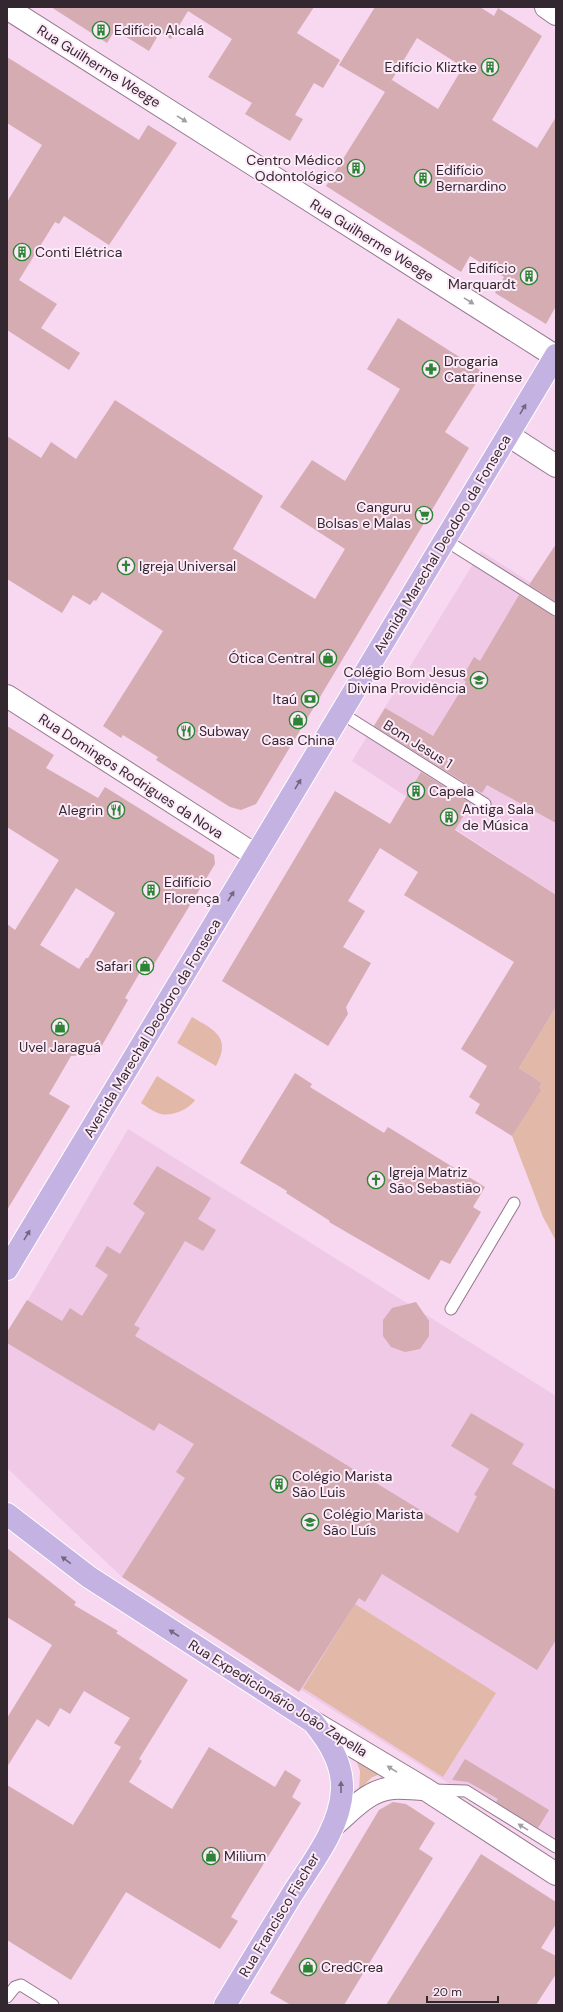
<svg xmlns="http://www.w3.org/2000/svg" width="563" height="2012" viewBox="0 0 563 2012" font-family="'DM Sans',sans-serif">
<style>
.built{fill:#efc9e6}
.green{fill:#e2b9a9}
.building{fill:#d4acb2;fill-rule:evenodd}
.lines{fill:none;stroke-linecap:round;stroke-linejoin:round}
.service-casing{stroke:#93778c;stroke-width:13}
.minor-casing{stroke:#93778c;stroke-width:24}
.primary-casing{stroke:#fff;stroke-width:24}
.service{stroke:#fff;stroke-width:11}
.minor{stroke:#fff;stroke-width:22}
.primary{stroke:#c4b3e2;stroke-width:22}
.oneway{fill:#a39ea2}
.oneway2{fill:#746680}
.labels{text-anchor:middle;stroke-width:4;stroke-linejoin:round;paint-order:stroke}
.poi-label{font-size:14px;fill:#332730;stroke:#fdeaf8;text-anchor:start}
.street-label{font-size:14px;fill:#332730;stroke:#fdeaf8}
</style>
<rect width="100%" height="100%" fill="#f7d8f0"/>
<g class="built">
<polygon points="481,551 556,599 556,895 352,761"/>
<polygon points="128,1129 556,1396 556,1851 122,1577 7,1468 7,1336"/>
</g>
<g class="green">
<polygon points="556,1007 556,1241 543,1217 512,1136 542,1083 519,1068"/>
<path d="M 192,1017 C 214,1030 232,1037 216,1066 L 177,1043 Z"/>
<path d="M 157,1076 L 195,1100 C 189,1110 169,1118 158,1113 C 152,1111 146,1106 141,1103 Z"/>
<polygon points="355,1604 496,1693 443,1777 303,1688"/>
<polygon points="353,1751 386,1771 371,1778 359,1791 360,1771"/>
</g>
<g class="building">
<polygon points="51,7 314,7 297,33 340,60 323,88 314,83 295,115 303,119 290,141 245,114 252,103 208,77 232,39 188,11 171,39 160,32 149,51 115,30 107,43"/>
<path d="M 375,7 L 480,7 L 494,16 L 498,8 L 542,36 L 492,120 L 537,148 L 556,117 L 556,306 L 546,324 L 495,293 L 504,277 L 470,256 L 461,272 L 326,186 L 385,92 L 339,65 ZM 417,38 L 463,67 L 438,109 L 392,80 L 387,88 Z"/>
<polygon points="7,57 139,140 148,125 177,143 109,245 64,216 59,224 55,222 19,280 57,304 41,328 80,353 69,370 7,330 7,202 42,145 7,123"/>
<polygon points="398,318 483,372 445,432 469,448 256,804 241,810 230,807 156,760 158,757 123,735 121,738 103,726 163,631 102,592 96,601 94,600 90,605 73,595 62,613 7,579 7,436 41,458 51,442 76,459 115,400 263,496 233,549 315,599 345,549 280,507 312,460 345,481 400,389 367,369"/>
<polygon points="556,544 556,602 529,585"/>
<polygon points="519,595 556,617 556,823 487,785 482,793 478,791 374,726 385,708 433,736 466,682 462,678 474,657 480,661"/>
<path d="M 7,726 L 54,755 L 46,768 L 98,798 L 105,787 L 214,855 L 215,864 L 153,966 L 146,962 L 125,998 L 128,1000 L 97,1054 L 71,1056 L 49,1094 L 70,1106 L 7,1210 L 7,924 L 15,930 L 59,860 L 7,827 ZM 76,888 L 115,913 L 88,958 L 86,958 L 79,969 L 40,945 Z"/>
<polygon points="421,772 471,803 455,830 556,895 556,1007 519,1068 542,1083 539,1088 541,1090 512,1136 475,1113 480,1104 469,1097 487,1066 461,1049 514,962 404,895 418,872 380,848 348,901 365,911 343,947 371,963 346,1007 348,1014 328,1046 222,981 335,791 390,824"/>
<polygon points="295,1073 312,1084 310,1087 384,1133 388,1127 485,1187 473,1207 481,1212 450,1264 441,1260 429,1280 329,1222 330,1221 286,1193 287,1191 240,1163"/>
<polygon points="157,1166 211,1198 198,1219 216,1230 203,1251 185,1241 134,1325 140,1328 135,1336 458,1533 477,1496 474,1495 489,1469 451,1446 471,1413 524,1444 512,1464 556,1490 556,1640 537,1670 382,1574 365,1602 359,1598 299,1692 122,1577 185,1478 176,1472 194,1444 159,1423 154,1431 7,1343 7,1332 27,1300 62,1321 70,1308 82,1316 108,1275 95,1266 107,1246 120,1254 145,1213 133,1204"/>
<polygon points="416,1302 429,1321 429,1336 420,1349 405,1352 391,1347 383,1336 383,1320 392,1308"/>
<polygon points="7,1548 76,1602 74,1605 118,1631 116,1633 188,1680 139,1759 142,1761 129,1782 172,1809 209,1747 275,1787 285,1770 301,1780 292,1797 301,1803 231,1917 238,1921 220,1949 126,1892 71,1980 7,1940 7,1785 73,1825 121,1747 114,1743 130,1718 84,1691 70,1714 60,1708 49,1727 37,1719 7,1767 7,1718 52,1645 7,1617"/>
<polygon points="465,1759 549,1810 538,1828 496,1802 498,1799 468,1782 452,1780"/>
<polygon points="393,1802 406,1804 435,1823 419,1849 433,1858 344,2005 291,2005 270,1993 379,1810"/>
<polygon points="481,1854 556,1902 556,1924 541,1948 556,1956 556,1974 536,2005 386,2005"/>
</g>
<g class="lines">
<defs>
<g id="service">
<polyline points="445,540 556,610"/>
<polyline points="341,713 485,804"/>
<polyline points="451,1309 514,1203"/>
<polyline points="433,1790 466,1791 556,1847"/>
<polyline points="7,1997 15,1987 21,1985 53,2005"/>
</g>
<g id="minor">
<polyline points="546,7 556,14"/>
<polyline points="7,8 555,356"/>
<polyline points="508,435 556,466"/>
<polyline points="7,696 255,855"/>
<polyline points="313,1722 425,1789 556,1874"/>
<path d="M 334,1825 C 352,1810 368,1790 393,1788 C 403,1787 414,1789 424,1789"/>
</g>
<g id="primary">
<polyline points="7,1269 556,355"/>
<path d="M 7,1514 L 89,1577 L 313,1722 C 329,1742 343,1763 342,1790 C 340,1829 311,1864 291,1896 C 269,1932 247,1969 225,2005"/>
</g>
</defs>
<use href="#service" class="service-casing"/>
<use href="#minor" class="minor-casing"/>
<use href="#primary" class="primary-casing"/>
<use href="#service" class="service"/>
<use href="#minor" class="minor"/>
<use href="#primary" class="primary"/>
</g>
<defs><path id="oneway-solid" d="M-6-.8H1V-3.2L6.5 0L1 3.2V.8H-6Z"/></defs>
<g class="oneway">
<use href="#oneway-solid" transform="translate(182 119) rotate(32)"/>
<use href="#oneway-solid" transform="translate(469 301) rotate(32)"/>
<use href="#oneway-solid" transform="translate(392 1769) rotate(-148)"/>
<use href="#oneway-solid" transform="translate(523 1827) rotate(-148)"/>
</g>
<g class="oneway2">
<use href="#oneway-solid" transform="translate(523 409) rotate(-59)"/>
<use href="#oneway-solid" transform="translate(298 784) rotate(-59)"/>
<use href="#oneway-solid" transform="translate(231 896) rotate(-59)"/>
<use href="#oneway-solid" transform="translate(27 1235) rotate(-59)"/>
<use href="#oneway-solid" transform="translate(66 1560) rotate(-144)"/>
<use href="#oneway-solid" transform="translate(174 1633) rotate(-147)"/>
<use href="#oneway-solid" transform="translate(341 1787) rotate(-90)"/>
</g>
<defs>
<symbol id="building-ring" viewBox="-11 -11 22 22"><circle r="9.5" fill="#fdeaf8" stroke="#2c8535" stroke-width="1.5"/><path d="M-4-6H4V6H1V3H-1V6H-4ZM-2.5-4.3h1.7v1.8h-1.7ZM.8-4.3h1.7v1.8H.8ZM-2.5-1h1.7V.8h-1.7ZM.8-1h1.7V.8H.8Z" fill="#2c8535"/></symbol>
<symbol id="pharmacy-ring" viewBox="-11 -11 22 22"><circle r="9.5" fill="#fdeaf8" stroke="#2c8535" stroke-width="1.5"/><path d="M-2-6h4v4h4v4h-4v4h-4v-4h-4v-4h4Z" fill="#2c8535"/></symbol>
<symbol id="supermarket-ring" viewBox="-11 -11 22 22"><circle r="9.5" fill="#fdeaf8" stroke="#2c8535" stroke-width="1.5"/><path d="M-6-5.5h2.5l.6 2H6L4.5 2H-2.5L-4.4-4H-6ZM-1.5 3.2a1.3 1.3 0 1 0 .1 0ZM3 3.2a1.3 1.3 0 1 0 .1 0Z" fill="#2c8535"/></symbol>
<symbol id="church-ring" viewBox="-11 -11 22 22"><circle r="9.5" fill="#fdeaf8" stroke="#2c8535" stroke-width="1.5"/><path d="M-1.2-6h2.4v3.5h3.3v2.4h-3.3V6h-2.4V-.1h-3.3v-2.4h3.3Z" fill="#2c8535"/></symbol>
<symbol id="shop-ring" viewBox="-11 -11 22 22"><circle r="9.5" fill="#fdeaf8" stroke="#2c8535" stroke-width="1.5"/><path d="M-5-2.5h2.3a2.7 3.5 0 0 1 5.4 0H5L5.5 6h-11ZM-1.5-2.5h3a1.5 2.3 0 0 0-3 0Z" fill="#2c8535"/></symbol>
<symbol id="school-ring" viewBox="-11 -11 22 22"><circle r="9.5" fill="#fdeaf8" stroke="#2c8535" stroke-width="1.5"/><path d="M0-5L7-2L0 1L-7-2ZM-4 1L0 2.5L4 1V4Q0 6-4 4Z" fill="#2c8535"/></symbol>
<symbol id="bank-ring" viewBox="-11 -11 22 22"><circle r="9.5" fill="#fdeaf8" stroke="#2c8535" stroke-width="1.5"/><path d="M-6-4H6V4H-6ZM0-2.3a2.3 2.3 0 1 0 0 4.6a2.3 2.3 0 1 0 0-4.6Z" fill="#2c8535"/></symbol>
<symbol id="restaurant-ring" viewBox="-11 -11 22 22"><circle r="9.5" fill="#fdeaf8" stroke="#2c8535" stroke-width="1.5"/><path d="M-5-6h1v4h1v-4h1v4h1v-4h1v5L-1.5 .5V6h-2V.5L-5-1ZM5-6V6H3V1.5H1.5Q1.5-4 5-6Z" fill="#2c8535"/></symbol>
</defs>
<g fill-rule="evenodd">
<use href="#building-ring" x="91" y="20" width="20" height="20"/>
<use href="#building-ring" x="480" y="57" width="20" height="20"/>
<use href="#building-ring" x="346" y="158" width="20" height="20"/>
<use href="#building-ring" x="413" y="168" width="20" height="20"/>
<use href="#building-ring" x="12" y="242" width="20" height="20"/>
<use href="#building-ring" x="519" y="266" width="20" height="20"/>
<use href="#pharmacy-ring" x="421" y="359" width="20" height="20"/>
<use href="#supermarket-ring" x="414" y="505" width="20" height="20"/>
<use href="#church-ring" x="116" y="556" width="20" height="20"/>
<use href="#shop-ring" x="318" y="648" width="20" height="20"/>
<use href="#school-ring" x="469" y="670" width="20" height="20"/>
<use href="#bank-ring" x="300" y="689" width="20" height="20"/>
<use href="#shop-ring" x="288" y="710" width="20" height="20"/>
<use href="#restaurant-ring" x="176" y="721" width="20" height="20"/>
<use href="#building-ring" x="406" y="781" width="20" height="20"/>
<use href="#restaurant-ring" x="106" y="800" width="20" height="20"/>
<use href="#building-ring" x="439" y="807" width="20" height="20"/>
<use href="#building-ring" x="141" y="880" width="20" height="20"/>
<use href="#shop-ring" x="135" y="956" width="20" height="20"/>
<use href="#shop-ring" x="50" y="1017" width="20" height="20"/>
<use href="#church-ring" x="366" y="1170" width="20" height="20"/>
<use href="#building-ring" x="269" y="1474" width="20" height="20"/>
<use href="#school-ring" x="300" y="1512" width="20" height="20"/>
<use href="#shop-ring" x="201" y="1846" width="20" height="20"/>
<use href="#shop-ring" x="298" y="1957" width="20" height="20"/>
</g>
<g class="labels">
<g class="poi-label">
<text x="114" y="35">Edifício Alcalá</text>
<text x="477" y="72" text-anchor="end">Edifício Kliztke</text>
<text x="343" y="165" text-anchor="end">Centro Médico<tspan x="343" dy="16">Odontológico</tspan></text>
<text x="436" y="175">Edifício<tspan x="436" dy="16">Bernardino</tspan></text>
<text x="35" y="257">Conti Elétrica</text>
<text x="516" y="273" text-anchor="end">Edifício<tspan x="516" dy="16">Marquardt</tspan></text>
<text x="444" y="366">Drogaria<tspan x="444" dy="16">Catarinense</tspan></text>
<text x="411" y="512" text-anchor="end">Canguru<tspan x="411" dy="16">Bolsas e Malas</tspan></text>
<text x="139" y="571">Igreja Universal</text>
<text x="315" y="663" text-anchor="end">Ótica Central</text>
<text x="466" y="677" text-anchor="end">Colégio Bom Jesus<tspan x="466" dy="16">Divina Providência</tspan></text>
<text x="297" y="704" text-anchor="end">Itaú</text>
<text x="199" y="736">Subway</text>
<text x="298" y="745" text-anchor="middle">Casa China</text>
<text x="429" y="796">Capela</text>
<text x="462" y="814">Antiga Sala<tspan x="462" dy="16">de Música</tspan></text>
<text x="103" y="815" text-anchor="end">Alegrin</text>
<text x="164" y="887">Edifício<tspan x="164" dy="16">Florença</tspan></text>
<text x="132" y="971" text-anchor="end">Safari</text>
<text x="60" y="1052" text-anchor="middle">Uvel Jaraguá</text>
<text x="389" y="1177">Igreja Matriz<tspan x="389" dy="16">São Sebastião</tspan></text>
<text x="292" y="1481">Colégio Marista<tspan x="292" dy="16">São Luis</tspan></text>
<text x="323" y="1519">Colégio Marista<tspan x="323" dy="16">São Luís</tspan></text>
<text x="224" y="1861">Milium</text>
<text x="321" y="1972">CredCrea</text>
</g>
<g class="street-label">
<text transform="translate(99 66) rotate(32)" y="5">Rua Guilherme Weege</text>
<text transform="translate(372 240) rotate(32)" y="5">Rua Guilherme Weege</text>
<text transform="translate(442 544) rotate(-59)" y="5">Avenida Marechal Deodoro da Fonseca</text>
<text transform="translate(418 744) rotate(32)" y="5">Bom Jesus 1</text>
<text transform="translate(131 776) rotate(33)" y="5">Rua Domingos Rodrigues da Nova</text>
<text transform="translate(152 1028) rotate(-59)" y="5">Avenida Marechal Deodoro da Fonseca</text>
<text transform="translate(278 1698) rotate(32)" y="5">Rua Expedicionário João Zapella</text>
<text transform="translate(279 1915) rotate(-59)" y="5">Rua Francisco Fischer</text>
</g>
</g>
<rect width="563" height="2012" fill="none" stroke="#332730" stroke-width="16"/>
<path d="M427 1996v6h71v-6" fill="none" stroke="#332730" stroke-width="2"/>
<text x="433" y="1996" font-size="12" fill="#332730" stroke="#fdeaf8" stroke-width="3" paint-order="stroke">20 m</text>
</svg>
